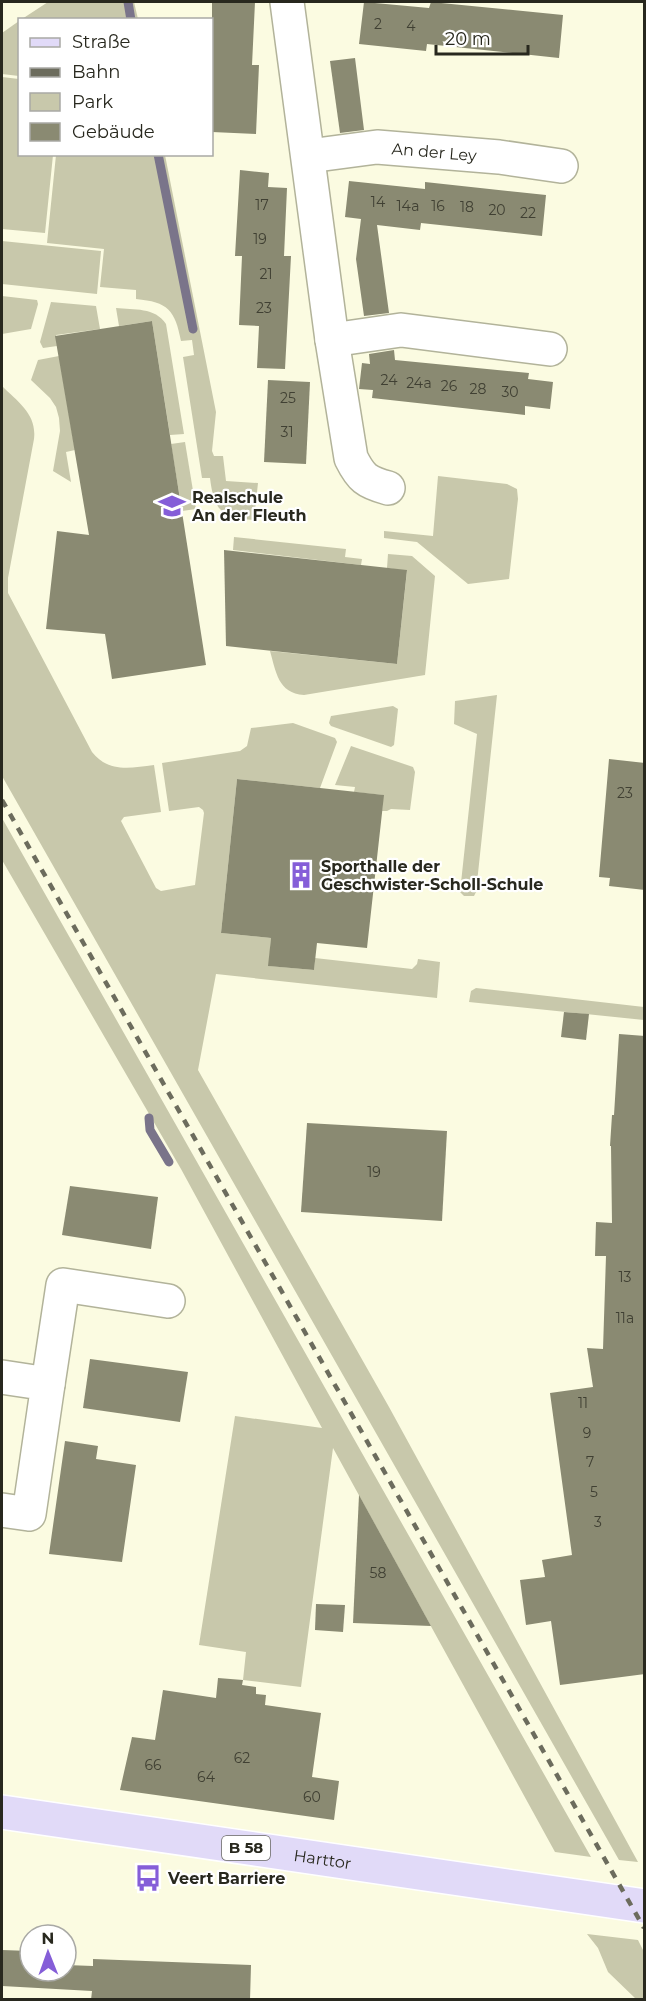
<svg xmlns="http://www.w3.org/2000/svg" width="646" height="2001" viewBox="0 0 646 2001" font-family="Montserrat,sans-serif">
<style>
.green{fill:#c8c8ab}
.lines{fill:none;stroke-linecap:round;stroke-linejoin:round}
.stream{stroke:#7a748a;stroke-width:9}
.building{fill:#8a8a72}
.minor-casing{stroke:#b2b39a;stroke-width:36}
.major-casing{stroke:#fff;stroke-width:36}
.minor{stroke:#fff;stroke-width:33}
.major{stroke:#e1daf8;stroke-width:33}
.rail{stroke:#6c6c5d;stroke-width:4.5;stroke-dasharray:8 8;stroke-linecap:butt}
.labels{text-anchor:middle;stroke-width:4.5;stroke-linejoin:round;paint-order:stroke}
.number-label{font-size:14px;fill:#404033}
.shield{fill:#fff;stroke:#686862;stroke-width:1.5}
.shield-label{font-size:15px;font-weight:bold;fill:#28281e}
.street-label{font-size:16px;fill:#28281e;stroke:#fff}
.poi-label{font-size:16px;font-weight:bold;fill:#28281e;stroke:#fff;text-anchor:start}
</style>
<rect width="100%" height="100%" fill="#fbfbe1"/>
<g class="green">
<polygon points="48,2 134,2 138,19 22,19"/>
<polygon points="19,21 19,76 2,74 2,33"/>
<polygon points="2,77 19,79 20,154 53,155 45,233 2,229"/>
<path d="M 56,155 L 165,155 L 216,412 L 212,451 L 214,456 L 223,456 L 226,481 L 258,483 L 254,520 C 221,518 214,510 210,478 L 202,478 L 183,357 L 194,355 L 192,340 L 181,341 C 175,310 168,302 136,299 L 136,290 L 100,287 L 104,249 L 47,243 Z"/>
<polygon points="2,241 101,251 97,294 2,284"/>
<polygon points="2,296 37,300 38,304 31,329 2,334"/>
<polygon points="51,302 96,306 100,329 56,335 57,346 43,348 40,342"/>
<path d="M 116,308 C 134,310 155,307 166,324 L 184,434 L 170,435 L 152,321 L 119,326 Z"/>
<polygon points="59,356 75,450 66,452 71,482 53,471 60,431 59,418 56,407 50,398 31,380 38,360"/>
<path d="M 2,386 C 18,402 37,414 34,439 L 8,578 L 8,593 L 92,752 C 109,773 130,768 154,765 L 161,812 L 124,817 L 121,821 L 156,888 L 161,891 L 195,885 L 204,813 L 203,810 L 199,807 L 169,811 L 162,763 L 240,751 L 247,746 L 251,728 L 293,723 L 335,738 L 337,742 L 320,788 L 237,779 L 221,933 L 271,938 L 269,966 L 314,970 L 315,958 L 412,969 L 417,964 L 418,959 L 440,962 L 437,998 L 216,974 L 198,1070 L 389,1407 L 638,1862 L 619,1860 L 2,776 Z"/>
<polygon points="185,442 196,509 182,511 171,444"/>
<polygon points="438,476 507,484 517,489 518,499 509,579 468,584 417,542 384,538 384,531 433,536"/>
<polygon points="234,537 346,549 345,557 362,559 361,565 233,550"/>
<path d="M 388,554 L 412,556 L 435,576 L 425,675 L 304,695 C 278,693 276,672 270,651 L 397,664 L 407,571 L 387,568 Z"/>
<polygon points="497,695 476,892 474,896 464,896 460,892 477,734 454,724 455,701"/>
<polygon points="393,706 398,709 394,745 391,747 331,726 329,723 331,716"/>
<polygon points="351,746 413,767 415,772 410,810 391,809 387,811 382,811 383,795 354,792 355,787 335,785"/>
<polygon points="2,818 591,1857 555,1852 333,1448 301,1687 243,1680 246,1652 199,1645 235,1416 322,1428 181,1169 2,860"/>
<polygon points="476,988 644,1007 644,1020 469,1002 471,991"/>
<polygon points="587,1934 638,1940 644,1952 644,1999 636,1999 608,1972 598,1948"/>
</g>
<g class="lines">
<g class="stream">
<polyline points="128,2 131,20"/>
<polyline points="158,154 193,329"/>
<polyline points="149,1118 150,1130 169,1162"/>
</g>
</g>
<g class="building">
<polygon points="212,2 255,2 252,65 259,65 256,134 212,132"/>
<polygon points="364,2 429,8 431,2 563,15 559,58 427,44 426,51 359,44"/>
<polygon points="355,58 364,130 340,133 330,61"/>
<polygon points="240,170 269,173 268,187 287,188 284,256 291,256 285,369 257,368 259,326 239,325 242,256 235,256"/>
<polygon points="349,181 425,189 425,182 546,195 542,236 421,223 420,230 377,225 389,313 364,316 356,259 361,219 345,217"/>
<polygon points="152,321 206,665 112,679 105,634 46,629 57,531 89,535 55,336"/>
<polygon points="394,350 395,360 529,373 528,379 553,382 550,409 525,406 525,415 372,398 373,390 359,389 362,363 370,364 369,354"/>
<polygon points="268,380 310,382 306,464 264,462"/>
<polygon points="224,550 407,570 397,664 226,646"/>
<polygon points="609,759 645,763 645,890 609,886 610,878 599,877"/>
<polygon points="237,779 384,795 367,948 317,943 314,970 268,966 271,938 221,933"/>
<polygon points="564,1012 589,1014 586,1040 561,1037"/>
<polygon points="619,1034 645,1036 645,1674 560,1685 551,1621 526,1625 520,1580 545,1577 542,1560 572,1555 550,1393 593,1387 587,1348 603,1349 606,1256 595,1256 596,1222 612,1223 611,1146 610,1146 612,1115 614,1115"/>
<polygon points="307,1123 447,1131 442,1221 301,1212"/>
<polygon points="70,1186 158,1197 151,1249 62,1235"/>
<polygon points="90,1359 188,1372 180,1422 83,1408"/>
<polygon points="65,1441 98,1446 96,1459 136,1465 122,1562 49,1554"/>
<polygon points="359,1495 431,1626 353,1623"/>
<polygon points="316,1604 345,1605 343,1632 315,1630"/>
<polygon points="218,1678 243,1680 242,1685 256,1687 256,1694 266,1695 265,1705 321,1713 312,1777 339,1781 334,1820 120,1790 132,1737 155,1740 163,1690 216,1698"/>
<polygon points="2,1950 30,1951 30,1971 66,1971 66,1965 93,1966 93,1959 251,1965 250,2000 91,2000 92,1991 2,1986"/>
</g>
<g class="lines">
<defs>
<g id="minor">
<path d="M 287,2 L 332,340 L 351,458 C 361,478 366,482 388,488"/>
<path id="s1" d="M 309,156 L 377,147 L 499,157 L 561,166"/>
<polyline points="332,340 401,330 550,349"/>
<polyline points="2,1377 48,1384 29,1514 2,1510"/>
<polyline points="48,1384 63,1285 168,1301"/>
</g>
<g id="major">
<path id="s2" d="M 2,1812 L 644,1906"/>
</g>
</defs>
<use href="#minor" class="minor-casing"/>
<use href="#major" class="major-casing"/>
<use href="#minor" class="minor"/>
<use href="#major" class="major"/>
<polyline class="rail" points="2,800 644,1928"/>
</g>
<defs>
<symbol id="school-bare" viewBox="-9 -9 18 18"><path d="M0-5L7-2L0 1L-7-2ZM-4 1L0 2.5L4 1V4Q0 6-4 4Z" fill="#855ed8" stroke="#fff" stroke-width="2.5" paint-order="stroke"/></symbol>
<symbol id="building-bare" viewBox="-9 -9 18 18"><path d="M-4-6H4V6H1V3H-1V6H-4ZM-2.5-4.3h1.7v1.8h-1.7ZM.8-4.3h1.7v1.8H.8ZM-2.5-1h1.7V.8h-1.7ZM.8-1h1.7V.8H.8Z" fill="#855ed8" stroke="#fff" stroke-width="2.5" paint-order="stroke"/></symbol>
<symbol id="bus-bare" viewBox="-9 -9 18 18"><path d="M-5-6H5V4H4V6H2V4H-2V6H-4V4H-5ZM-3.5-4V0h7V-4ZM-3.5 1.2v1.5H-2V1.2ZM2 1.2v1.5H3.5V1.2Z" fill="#855ed8" stroke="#fff" stroke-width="2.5" paint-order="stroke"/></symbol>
</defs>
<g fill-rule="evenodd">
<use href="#school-bare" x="153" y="487" width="38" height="38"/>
<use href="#building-bare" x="282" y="856" width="38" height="38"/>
<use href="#bus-bare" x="129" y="1859" width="38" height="38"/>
</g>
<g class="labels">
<g class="number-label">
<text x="378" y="29">2</text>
<text x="411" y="31">4</text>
<text x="378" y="207">14</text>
<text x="262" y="210">17</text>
<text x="408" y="211">14a</text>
<text x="438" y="211">16</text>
<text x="467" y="212">18</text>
<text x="497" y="215">20</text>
<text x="528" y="218">22</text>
<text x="260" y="244">19</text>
<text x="266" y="279">21</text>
<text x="264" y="313">23</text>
<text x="389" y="385">24</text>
<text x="419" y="388">24a</text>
<text x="449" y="391">26</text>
<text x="478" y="394">28</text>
<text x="510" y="397">30</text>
<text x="288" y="403">25</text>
<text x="287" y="437">31</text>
<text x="625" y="798">23</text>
<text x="374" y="1177">19</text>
<text x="625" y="1282">13</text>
<text x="625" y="1323">11a</text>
<text x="583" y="1408">11</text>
<text x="587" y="1438">9</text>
<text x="590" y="1467">7</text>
<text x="594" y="1497">5</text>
<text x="598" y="1527">3</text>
<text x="378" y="1578">58</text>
<text x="242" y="1763">62</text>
<text x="153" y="1770">66</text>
<text x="206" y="1782">64</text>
<text x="312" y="1802">60</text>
</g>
<rect class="shield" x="222" y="1836" width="48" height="24" rx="4.5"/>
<g class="shield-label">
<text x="246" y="1853">B 58</text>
</g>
<g class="street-label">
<text dy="6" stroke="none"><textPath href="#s1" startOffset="126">An der Ley</textPath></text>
<text dy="6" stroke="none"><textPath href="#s2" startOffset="324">Harttor</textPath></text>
</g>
<g class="poi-label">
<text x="192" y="503">Realschule<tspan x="192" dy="18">An der Fleuth</tspan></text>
<text x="321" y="872">Sporthalle der<tspan x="321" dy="18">Geschwister-Scholl-Schule</tspan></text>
<text x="168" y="1884">Veert Barriere</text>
</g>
</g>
<rect width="646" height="2001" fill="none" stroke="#28281e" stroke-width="6"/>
<rect x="18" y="18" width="195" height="138" fill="#ffffff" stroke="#a9a9a5" stroke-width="1.5"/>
<rect x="30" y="38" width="30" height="9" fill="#e1daf8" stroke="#a9a9a5" stroke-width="1.5"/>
<text x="72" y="48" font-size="18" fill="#28281e">Straße</text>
<rect x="30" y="68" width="30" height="9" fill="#6c6c5d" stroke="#a9a9a5" stroke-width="1.5"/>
<text x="72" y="78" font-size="18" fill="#28281e">Bahn</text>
<rect x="30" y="93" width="30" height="18" fill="#c8c8ab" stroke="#a9a9a5" stroke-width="1.5"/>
<text x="72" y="108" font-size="18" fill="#28281e">Park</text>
<rect x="30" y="123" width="30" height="18" fill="#8a8a72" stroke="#a9a9a5" stroke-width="1.5"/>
<text x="72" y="138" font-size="18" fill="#28281e">Gebäude</text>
<g transform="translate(48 1953) rotate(359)"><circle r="28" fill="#ffffff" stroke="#a9a9a5" stroke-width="1.5"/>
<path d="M0-4.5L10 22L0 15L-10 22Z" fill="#855ed8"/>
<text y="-9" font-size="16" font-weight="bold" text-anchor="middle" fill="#28281e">N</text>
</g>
<path d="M436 45v9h92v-9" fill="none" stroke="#28281e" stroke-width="3"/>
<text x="445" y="45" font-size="18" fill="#28281e" stroke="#ffffff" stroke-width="4.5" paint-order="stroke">20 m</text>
</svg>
